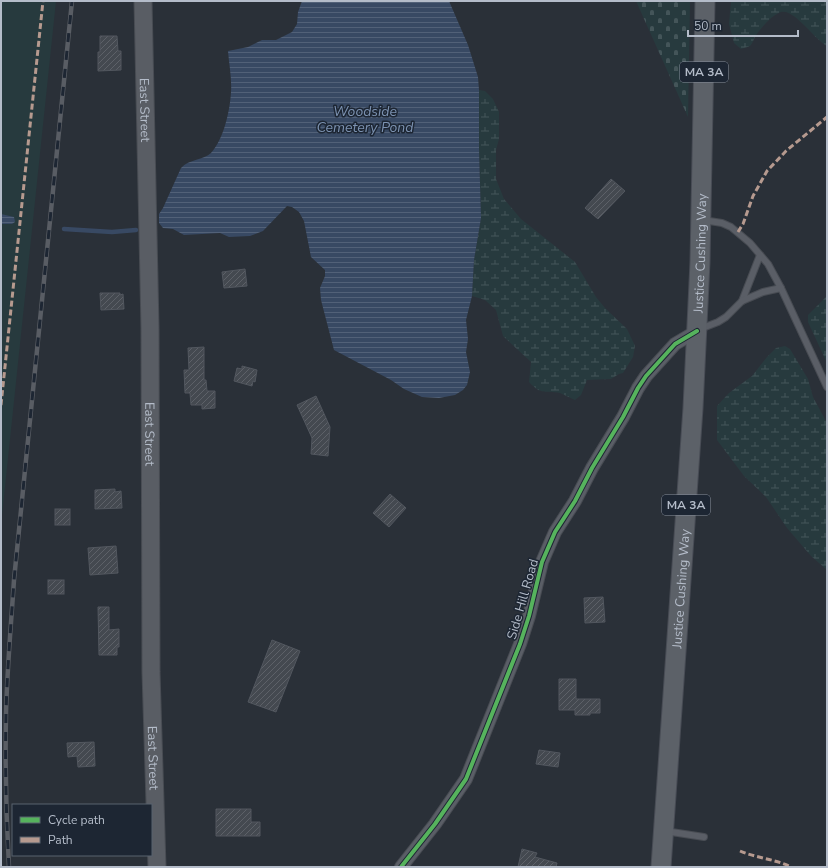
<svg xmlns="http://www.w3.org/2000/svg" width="828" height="868" viewBox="0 0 828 868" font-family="'Nunito Sans',sans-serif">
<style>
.green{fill:#273a3e}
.wetland{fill:url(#wetland-marsh)}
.cemetery{fill:url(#cemetery-stones)}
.water{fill:url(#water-rules)}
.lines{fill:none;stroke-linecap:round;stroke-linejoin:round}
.stream{stroke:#384963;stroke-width:4.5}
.building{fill:url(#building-hatch);stroke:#52575f}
.service-casing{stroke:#484c53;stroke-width:8}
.minor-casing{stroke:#484c53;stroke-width:14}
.secondary-casing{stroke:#484c53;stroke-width:19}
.primary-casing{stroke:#484c55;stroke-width:21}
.service{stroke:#5a5e66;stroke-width:6}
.minor{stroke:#5a5e66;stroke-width:12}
.secondary{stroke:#595d64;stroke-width:17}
.primary{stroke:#5c6168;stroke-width:19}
.rail-casing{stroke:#595d64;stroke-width:4.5}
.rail{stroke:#1d2633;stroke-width:3;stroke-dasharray:9;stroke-linecap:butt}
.quiet{stroke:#b69a8f;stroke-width:3;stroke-dasharray:6 3;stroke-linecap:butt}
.cycleway-casing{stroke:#1d2633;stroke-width:6}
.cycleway{stroke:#56b35d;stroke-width:4}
.labels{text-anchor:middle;stroke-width:3;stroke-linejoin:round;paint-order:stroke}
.shield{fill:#1d2633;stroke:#878f9c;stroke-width:1}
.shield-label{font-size:12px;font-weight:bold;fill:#b4bcc9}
.street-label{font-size:13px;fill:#b4bcc9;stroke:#1d2633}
.water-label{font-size:14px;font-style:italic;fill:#7c92b1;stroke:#1d2633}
</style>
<defs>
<pattern id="wetland-marsh" width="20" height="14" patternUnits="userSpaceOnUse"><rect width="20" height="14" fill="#273a3e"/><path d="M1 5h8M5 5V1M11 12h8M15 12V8" fill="none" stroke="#445559"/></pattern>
<pattern id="cemetery-stones" width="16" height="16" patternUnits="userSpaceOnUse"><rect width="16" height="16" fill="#273a3e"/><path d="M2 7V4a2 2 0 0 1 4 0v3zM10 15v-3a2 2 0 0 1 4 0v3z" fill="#445559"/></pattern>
<pattern id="water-rules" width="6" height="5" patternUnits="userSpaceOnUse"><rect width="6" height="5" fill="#384963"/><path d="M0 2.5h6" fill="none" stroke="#526178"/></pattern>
<pattern id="building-hatch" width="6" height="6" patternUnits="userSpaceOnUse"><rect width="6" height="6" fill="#444950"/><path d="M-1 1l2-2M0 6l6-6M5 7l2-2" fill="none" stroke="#5d6168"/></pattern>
</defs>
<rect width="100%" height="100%" fill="#2a3038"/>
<polygon class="green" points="1,1 56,1 1,525"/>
<g class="wetland">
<path d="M 731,1 L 827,1 L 827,46 C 815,40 794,8 781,12 C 772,15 762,27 756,35 C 754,38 753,43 750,46 C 748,47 744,48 741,49 L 734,43 L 729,24 Z"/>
<path d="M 479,90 L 485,91 L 493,99 L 499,112 L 499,139 L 496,150 L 496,179 L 504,199 L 521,219 L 575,262 L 596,297 L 605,308 L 627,329 L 635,346 L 633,357 L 623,373 L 619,374 L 611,379 L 587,380 L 581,395 L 575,400 C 570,398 565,395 560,393 C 545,390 542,396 529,382 L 531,362 L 503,336 L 496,310 L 485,300 L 472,296 L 474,260 L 481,218 L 479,149 Z"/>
<polygon points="827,296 827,363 808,322 808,315"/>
<polygon points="785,346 790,349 808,379 813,397 827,423 827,570 811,556 787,528 766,497 744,476 717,440 717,406 729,393 752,376 767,357 776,348"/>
</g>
<polygon class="cemetery" points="636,1 690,1 688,117"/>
<g class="water">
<path d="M 302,1 L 449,1 L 468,45 L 478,77 L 479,90 L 479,149 L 481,218 L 474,260 L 472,296 L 466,320 L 468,339 L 466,352 L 470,372 L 467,385 L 463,390 L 455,395 L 439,398 L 422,397 L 404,389 L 391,380 L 334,350 L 321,300 L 320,288 L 325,276 L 325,270 L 311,257 L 304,221 L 299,212 L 292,207 L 287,206 L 263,231 L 250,236 L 229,237 L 220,233 L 184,235 L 173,229 L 163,228 L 159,223 L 159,214 L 163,208 L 181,168 C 189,159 204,160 211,153 C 224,139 230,110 231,92 C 232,79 229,64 228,51 L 248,47 L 262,40 L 276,40 L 292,32 L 297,24 L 298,12 Z"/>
<polygon points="1,214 14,217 15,222 12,224 1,224"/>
</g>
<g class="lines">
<polyline class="stream" points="64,229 112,232 136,230"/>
</g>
<g class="building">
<polygon points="100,36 117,36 118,51 121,51 121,70 98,71 98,52 100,52"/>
<polygon points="611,179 625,191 598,219 585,208"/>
<polygon points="245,269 247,286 224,288 222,272"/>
<polygon points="100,293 120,293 120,295 123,294 124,309 101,310"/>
<polygon points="204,347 204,380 206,380 207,391 215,391 215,408 202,409 202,405 191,405 190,393 185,393 184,370 189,370 188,348"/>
<polygon points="242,366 257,370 255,382 253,381 252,386 234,381 237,368 242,369"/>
<polygon points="316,396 330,427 328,456 311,454 312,438 297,405"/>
<polygon points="115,489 115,492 121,491 122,508 95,509 95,490"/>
<polygon points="390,494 406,508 389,527 373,513"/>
<rect x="55" y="509" width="15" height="16"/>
<polygon points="116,546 118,573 90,575 88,548"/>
<rect x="48" y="580" width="16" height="14"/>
<polygon points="603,597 605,622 585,623 584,598"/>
<polygon points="98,607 109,607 109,630 119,629 119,647 117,647 117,655 99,655"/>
<polygon points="272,640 300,651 276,712 248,702"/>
<polygon points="559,679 576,679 576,699 600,699 600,713 590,713 590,715 575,715 575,710 559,710"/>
<polygon points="94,742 95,766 78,767 77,756 68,757 67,743"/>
<polygon points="539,750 560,753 558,767 536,764"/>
<polygon points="216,809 251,809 251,822 260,822 260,836 216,836"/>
<polygon points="522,849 537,853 535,857 557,863 556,867 518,867"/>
</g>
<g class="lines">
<defs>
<g id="service">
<polyline points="703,220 722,223 731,227 750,243 768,264 781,288 827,387"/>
<polyline points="742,301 760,255"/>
<polyline points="700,329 718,322 726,317 742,301 763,292 781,288"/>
<polyline points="665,831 704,837"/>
</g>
<polyline id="minor" points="401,867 435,824 466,779 520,644 529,616 542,562 555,532 575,501 592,468 623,417 638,388 646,376 675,344 697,331"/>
<g id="secondary">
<path id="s1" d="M 143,1 L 150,328 L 151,672 L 157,867"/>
</g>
<g id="primary">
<path id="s2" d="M 661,867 L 693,408 L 700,262 L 705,1"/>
</g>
</defs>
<use href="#service" class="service-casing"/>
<use href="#minor" class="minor-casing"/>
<use href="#secondary" class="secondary-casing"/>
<use href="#primary" class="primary-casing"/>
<use href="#service" class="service"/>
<use href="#minor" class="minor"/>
<use href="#secondary" class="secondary"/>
<use href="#primary" class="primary"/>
<defs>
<path id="rail" d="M 9,867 C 6,816 5,765 6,714 C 7,670 11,625 14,580 L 72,1"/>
</defs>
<use href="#rail" class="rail-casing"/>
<use href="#rail" class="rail"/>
<g class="quiet">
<polyline points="738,232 743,224 753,196 767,171 786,151 827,117"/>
<polyline points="1,405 43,1"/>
<path d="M 740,851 C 756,858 775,859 791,867"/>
</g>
<defs>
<polyline id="cycleway" points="401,867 435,824 466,779 520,644 529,616 542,562 555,532 575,501 592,468 623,417 638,388 646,376 675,344 697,331"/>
</defs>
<use href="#cycleway" class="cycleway-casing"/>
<use href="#cycleway" class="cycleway"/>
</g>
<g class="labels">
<g class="shield">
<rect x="680" y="62" width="48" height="20" rx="3"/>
<rect x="662" y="495" width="48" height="20" rx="3"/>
</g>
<g class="shield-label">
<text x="704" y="76">MA 3A</text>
<text x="686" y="509">MA 3A</text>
</g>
<g class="street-label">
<text dy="5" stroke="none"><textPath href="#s1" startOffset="109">East Street</textPath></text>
<text dy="5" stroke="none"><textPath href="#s2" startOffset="615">Justice Cushing Way</textPath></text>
<text dy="5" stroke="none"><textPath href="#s1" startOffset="433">East Street</textPath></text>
<text dy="5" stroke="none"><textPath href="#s2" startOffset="279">Justice Cushing Way</textPath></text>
<text transform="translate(522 599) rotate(-74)" y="5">Side Hill Road</text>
<text dy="5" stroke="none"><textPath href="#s1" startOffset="757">East Street</textPath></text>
</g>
<g class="water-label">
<text x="365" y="116">Woodside<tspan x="365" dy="16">Cemetery Pond</tspan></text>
</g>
</g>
<rect width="828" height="868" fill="none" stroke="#b4bcc9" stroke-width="4"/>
<rect x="12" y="804" width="140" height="52" fill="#1d2633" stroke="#59626f"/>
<rect x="20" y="817" width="20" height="6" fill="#56b35d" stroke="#59626f"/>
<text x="48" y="824" font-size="12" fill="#b4bcc9">Cycle path</text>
<rect x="20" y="837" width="20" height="6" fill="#b69a8f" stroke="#59626f"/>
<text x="48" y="844" font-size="12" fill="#b4bcc9">Path</text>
<path d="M688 30v6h110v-6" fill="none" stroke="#b4bcc9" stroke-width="2"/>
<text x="694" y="30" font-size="12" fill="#b4bcc9" stroke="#1d2633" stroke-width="3" paint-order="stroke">50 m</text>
</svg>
